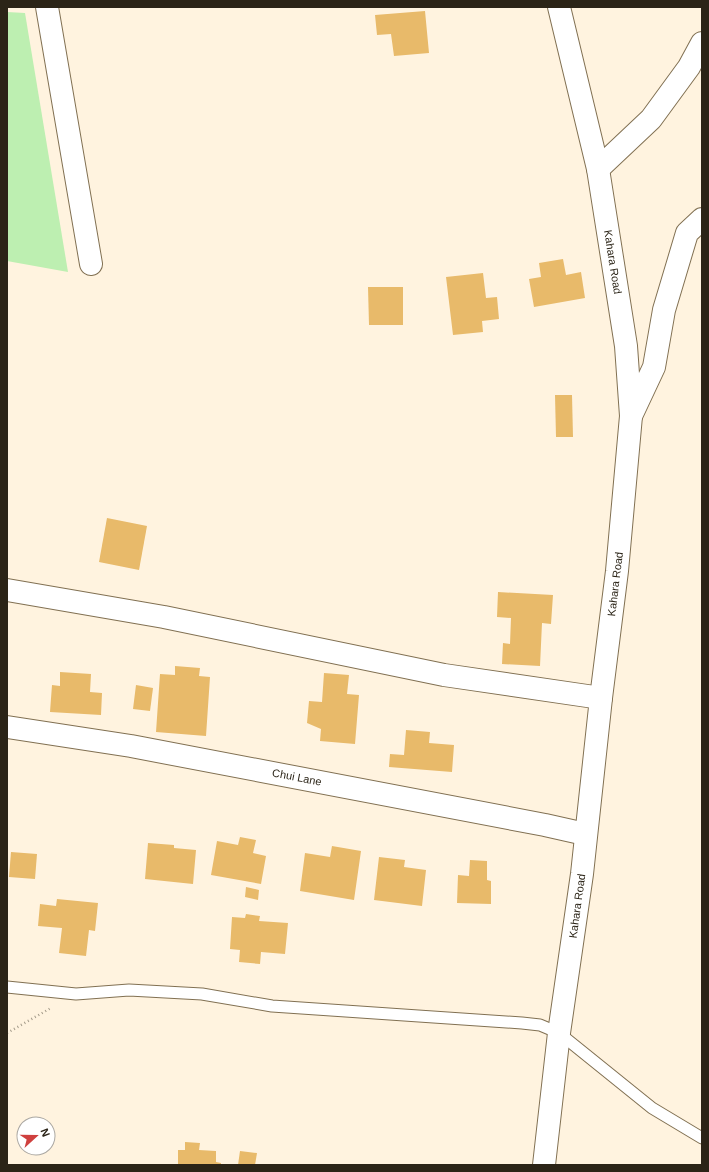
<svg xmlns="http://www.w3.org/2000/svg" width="709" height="1172" viewBox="0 0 709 1172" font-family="Helvetica,sans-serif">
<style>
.green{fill:#bdefb1}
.building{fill:#e8ba6a}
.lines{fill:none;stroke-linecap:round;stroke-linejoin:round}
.lane-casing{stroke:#817052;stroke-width:13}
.street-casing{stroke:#817052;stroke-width:24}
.secondary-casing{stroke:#817052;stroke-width:24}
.path{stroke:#a49b8a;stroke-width:2.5;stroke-dasharray:1 3;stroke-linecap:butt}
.lane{stroke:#fff;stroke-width:11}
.street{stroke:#fff;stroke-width:22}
.secondary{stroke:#fff;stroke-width:22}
.labels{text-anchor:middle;stroke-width:3.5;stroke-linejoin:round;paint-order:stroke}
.street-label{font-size:11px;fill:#2b2417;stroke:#fff}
</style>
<rect width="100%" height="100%" fill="#fff3df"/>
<polygon class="green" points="7,12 25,13 68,272 7,261"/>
<g class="building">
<polygon points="425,11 429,53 394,56 391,34 377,35 375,15"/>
<polygon points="563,259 566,275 581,272 585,298 534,307 529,279 541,277 539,263"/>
<polygon points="483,273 486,298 497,297 499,319 482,321 483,332 453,335 446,277"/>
<polygon points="368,287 403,287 403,325 369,325"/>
<polygon points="555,395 572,395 573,437 556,437"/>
<polygon points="107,518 147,526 139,570 99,562"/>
<polygon points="498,592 553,595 551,624 542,623 540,666 502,664 503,643 510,644 511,618 497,617"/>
<polygon points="175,666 200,668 199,676 210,677 206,736 156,732 160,674 175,675"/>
<polygon points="60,672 91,674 90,692 102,693 101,715 50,712 52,685 60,686"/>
<polygon points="324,673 349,675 347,694 359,695 355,744 320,741 321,729 307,723 309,701 322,702"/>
<polygon points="136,685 153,688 150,711 133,709"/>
<polygon points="406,730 430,732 429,743 454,745 452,772 389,767 390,754 404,755"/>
<polygon points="240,837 256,840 253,853 266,856 261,884 211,875 217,841 238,845"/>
<polygon points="148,843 174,845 174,848 196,850 193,884 145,879"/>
<polygon points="332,846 361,851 354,900 300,891 305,853 330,857"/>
<polygon points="11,852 37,854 35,879 9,877"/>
<polygon points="379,857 405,860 404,867 426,870 422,906 374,900"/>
<polygon points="470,860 487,861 487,880 491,881 491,904 457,903 458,875 469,876"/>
<polygon points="246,887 259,890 258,900 245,897"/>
<polygon points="57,899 98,903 95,931 89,930 86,956 59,953 62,928 38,926 40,904 56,906"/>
<polygon points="246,914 260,916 259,921 288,923 285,954 261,952 260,964 239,962 240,950 230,949 232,917 245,918"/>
<polygon points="185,1142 200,1143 199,1150 216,1151 216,1162 221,1163 221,1165 178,1165 178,1150 185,1150"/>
<polygon points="240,1151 257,1153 255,1165 238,1165"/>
</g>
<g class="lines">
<defs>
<polyline id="lane" points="7,987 76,994 129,990 202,994 272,1006 522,1023 540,1025 559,1033 652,1108 702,1138"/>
<g id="street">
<polyline points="47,7 91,264"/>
<polyline points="598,169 651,119 689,67 702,43"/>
<polyline points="631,416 654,367 664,310 687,233 702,219"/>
<polyline points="7,590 164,617 444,675 601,698"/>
<polyline points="7,727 131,746 545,825 585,834"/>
</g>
<polyline id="secondary" points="544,1165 559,1033 582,874 601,698 617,571 631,416 626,346 598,169 559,7"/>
</defs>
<use href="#lane" class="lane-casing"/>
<use href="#street" class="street-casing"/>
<use href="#secondary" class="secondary-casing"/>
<polyline class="path" points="7,1033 51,1008"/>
<use href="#lane" class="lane"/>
<use href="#street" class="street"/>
<use href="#secondary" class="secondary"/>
</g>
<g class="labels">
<g class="street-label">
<text transform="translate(613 262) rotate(81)" y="4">Kahara Road</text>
<text transform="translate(615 584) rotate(-83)" y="4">Kahara Road</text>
<text transform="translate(297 777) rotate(11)" y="4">Chui Lane</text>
<text transform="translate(577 906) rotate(-82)" y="4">Kahara Road</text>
</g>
</g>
<rect width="709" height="1172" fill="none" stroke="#2b2417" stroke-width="16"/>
<g transform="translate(36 1136) rotate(69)"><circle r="19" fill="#ffffff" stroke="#aaa7a2"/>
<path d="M0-3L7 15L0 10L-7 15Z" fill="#cf403e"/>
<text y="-6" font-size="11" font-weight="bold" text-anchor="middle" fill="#2b2417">N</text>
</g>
</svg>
